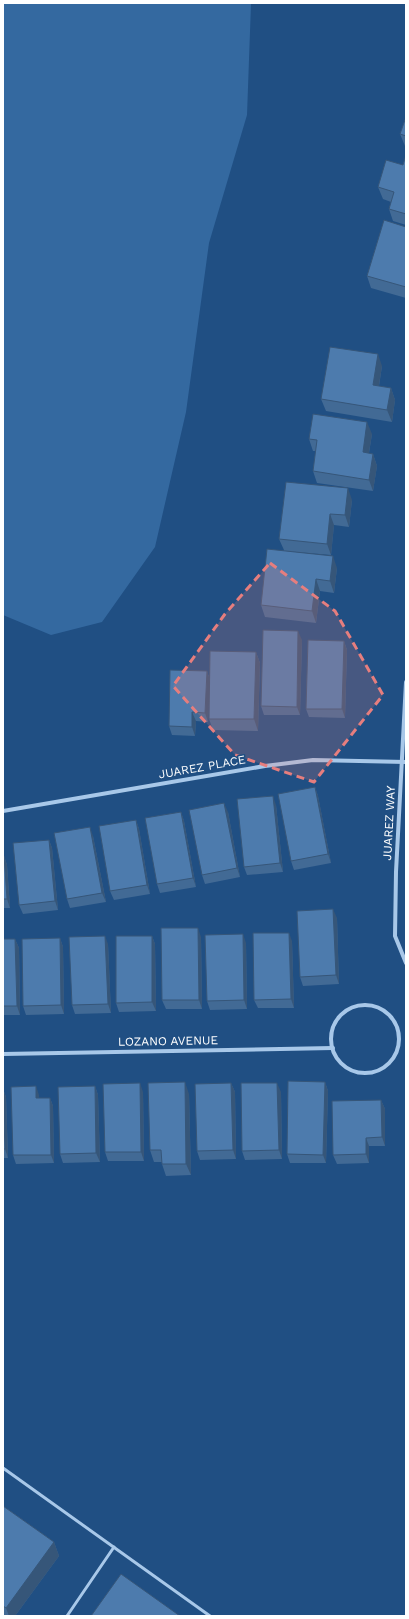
<svg xmlns="http://www.w3.org/2000/svg" width="409" height="1619" viewBox="0 0 409 1619" font-family="'Work Sans',sans-serif">
<style>
.green{fill:#3469a0}
.lines{fill:none;stroke-linecap:round;stroke-linejoin:round}
.service{stroke:#a8c8e9;stroke-width:3}
.minor{stroke:#a8c8e9;stroke-width:4}
.wall{fill:#426a95}
.shaded-wall{fill:#365679}
.building{fill:#4d7bad;stroke:#365679}
.marked{fill:#e67e7e;fill-opacity:0.2;stroke:#e67e7e;stroke-width:3;stroke-dasharray:8 5;stroke-linejoin:round}
.labels{text-anchor:middle;stroke-width:3;stroke-linejoin:round;paint-order:stroke}
.street-label{font-size:12px;fill:#fff;stroke:#204f83}
</style>
<rect width="100%" height="100%" fill="#204f83"/>
<polygon class="green" points="3,3 251,4 247,115 209,243 186,412 155,547 102,622 51,635 3,615"/>
<g class="lines">
<g class="service">
<polyline points="3,1468 210,1616"/>
<polyline points="67,1616 114,1547"/>
</g>
<g class="minor">
<polyline points="406,682 396,872 395,936 406,963"/>
<polyline points="3,811 265,766 313,760 406,762"/>
<circle cx="365" cy="1039" r="34"/>
<polyline points="3,1054 333,1048"/>
</g>
</g>
<g class="wall">
<polygon points="406,117 406,146 405,146 400,134"/>
<polygon points="406,155 406,225 393,221 389,209 391,202 383,199 378,187 403,165"/>
<polygon points="406,227 406,298 371,288 367,276"/>
<polygon points="382,366 379,386 391,388 395,400 392,422 326,411 321,399"/>
<polygon points="372,434 369,453 373,454 377,466 373,491 317,483 313,471 316,451 313,451 309,439"/>
<polygon points="352,500 349,527 334,525 331,555 285,551 337,568 334,593 320,591 316,623 265,617 261,605 284,550 279,539"/>
<polygon points="302,640 300,715 264,715 261,706"/>
<polygon points="344,641 347,650 345,718 309,717 306,709"/>
<polygon points="256,652 260,663 258,731 213,730 209,719 209,693 208,722 196,721 195,736 172,735 169,726 207,671 210,680"/>
<polygon points="315,787 318,796 331,863 294,870 291,861"/>
<polygon points="276,805 283,872 247,875 244,867"/>
<polygon points="181,812 184,821 196,887 160,893 157,884"/>
<polygon points="228,812 240,877 205,884 202,875"/>
<polygon points="136,820 139,829 150,894 114,900 110,891"/>
<polygon points="93,836 106,902 70,908 67,899"/>
<polygon points="49,840 52,848 58,910 23,914 19,905"/>
<polygon points="3,856 4,856 7,865 10,908 3,908"/>
<polygon points="337,918 339,984 303,986 300,977"/>
<polygon points="152,936 155,944 156,1011 119,1012 116,1003"/>
<polygon points="201,937 202,1009 166,1009 162,1000"/>
<polygon points="60,938 63,947 64,1014 26,1015 23,1006"/>
<polygon points="3,939 15,939 19,948 20,1015 3,1015"/>
<polygon points="292,941 294,1008 258,1008 254,1000"/>
<polygon points="246,943 247,1009 210,1010 207,1001"/>
<polygon points="108,944 111,1013 75,1014 72,1005"/>
<polygon points="325,1082 328,1091 326,1163 290,1163 287,1154"/>
<polygon points="231,1083 235,1092 236,1159 200,1160 197,1151"/>
<polygon points="95,1086 98,1095 100,1162 63,1163 60,1154"/>
<polygon points="3,1089 6,1097 8,1158 3,1158"/>
<polygon points="143,1092 144,1161 108,1161 105,1152"/>
<polygon points="281,1092 282,1159 245,1160 242,1151"/>
<polygon points="189,1094 191,1175 166,1176 162,1164 162,1162 154,1162 150,1150"/>
<polygon points="39,1095 39,1098 50,1098 53,1106 54,1163 16,1164 13,1155"/>
<polygon points="381,1100 385,1109 385,1146 369,1146 369,1163 337,1164 333,1155"/>
<polygon points="3,1506 54,1542 59,1556 15,1616 3,1616"/>
</g>
<g class="shaded-wall">
<polygon points="378,354 382,366 377,397 373,385"/>
<polygon points="391,388 395,400 392,422 387,410"/>
<polygon points="367,422 372,434 367,464 363,452"/>
<polygon points="373,454 377,466 373,491 369,480"/>
<polygon points="348,488 352,500 349,527 345,515"/>
<polygon points="330,514 334,525 331,555 327,544"/>
<polygon points="333,556 337,568 334,593 330,581"/>
<polygon points="316,579 320,591 316,623 312,611"/>
<polygon points="298,631 302,640 300,715 297,707"/>
<polygon points="344,641 347,650 345,718 342,709"/>
<polygon points="256,652 260,663 258,731 254,719"/>
<polygon points="207,671 210,680 208,722 205,713"/>
<polygon points="192,712 196,721 195,736 192,727"/>
<polygon points="315,787 318,796 331,863 328,854"/>
<polygon points="273,796 276,805 283,872 280,863"/>
<polygon points="224,803 228,812 240,877 237,868"/>
<polygon points="181,812 184,821 196,887 193,878"/>
<polygon points="136,820 139,829 150,894 147,885"/>
<polygon points="90,827 93,836 106,902 102,893"/>
<polygon points="49,840 52,848 58,910 55,901"/>
<polygon points="4,856 7,865 10,908 7,899"/>
<polygon points="333,909 337,918 339,984 336,975"/>
<polygon points="198,928 201,937 202,1009 199,1000"/>
<polygon points="289,933 292,941 294,1008 291,999"/>
<polygon points="243,934 246,943 247,1009 244,1000"/>
<polygon points="105,936 108,944 111,1013 108,1004"/>
<polygon points="152,936 155,944 156,1011 152,1002"/>
<polygon points="60,938 63,947 64,1014 61,1005"/>
<polygon points="15,939 19,948 20,1015 17,1006"/>
<polygon points="185,1082 189,1094 191,1175 186,1164"/>
<polygon points="325,1082 328,1091 326,1163 323,1155"/>
<polygon points="140,1083 143,1092 144,1161 141,1152"/>
<polygon points="231,1083 235,1092 236,1159 233,1150"/>
<polygon points="277,1083 281,1092 282,1159 279,1150"/>
<polygon points="36,1086 39,1095 39,1107 36,1098"/>
<polygon points="95,1086 98,1095 100,1162 96,1153"/>
<polygon points="3,1089 6,1097 8,1158 5,1149"/>
<polygon points="50,1098 53,1106 54,1163 51,1155"/>
<polygon points="381,1100 385,1109 385,1146 382,1137"/>
<polygon points="366,1138 369,1146 369,1163 366,1154"/>
<polygon points="54,1542 59,1556 15,1616 9,1616 6,1608"/>
</g>
<g class="building">
<polygon points="406,117 406,136 400,134"/>
<polygon points="406,155 406,214 389,209 394,192 378,187 386,160 403,165"/>
<polygon points="384,220 406,227 406,287 367,276"/>
<polygon points="330,347 378,354 373,385 391,388 387,410 321,399"/>
<polygon points="313,414 367,422 363,452 373,454 369,480 313,471 317,440 309,439"/>
<polygon points="286,482 348,488 345,515 330,514 327,544 279,539"/>
<polygon points="267,549 333,556 330,581 316,579 312,611 261,605"/>
<polygon points="263,630 298,631 297,707 261,706"/>
<polygon points="308,640 344,641 342,709 306,709"/>
<polygon points="210,651 256,652 254,719 209,719"/>
<polygon points="170,670 207,671 205,713 192,712 192,727 169,726"/>
<polygon points="315,787 328,854 291,861 278,794"/>
<polygon points="273,796 280,863 244,867 237,799"/>
<polygon points="224,803 237,868 202,875 189,810"/>
<polygon points="181,812 193,878 157,884 145,818"/>
<polygon points="136,820 147,885 110,891 99,826"/>
<polygon points="90,827 102,893 67,899 54,833"/>
<polygon points="49,840 55,901 19,905 13,843"/>
<polygon points="3,856 4,856 7,899 3,899"/>
<polygon points="333,909 336,975 300,977 297,911"/>
<polygon points="161,928 198,928 199,1000 162,1000"/>
<polygon points="253,933 289,933 291,999 254,1000"/>
<polygon points="243,934 244,1000 207,1001 205,935"/>
<polygon points="105,936 108,1004 72,1005 69,937"/>
<polygon points="116,936 152,936 152,1002 116,1003"/>
<polygon points="60,938 61,1005 23,1006 22,939"/>
<polygon points="3,939 15,939 17,1006 3,1006"/>
<polygon points="288,1081 325,1082 323,1155 287,1154"/>
<polygon points="185,1082 186,1164 162,1164 161,1150 150,1150 148,1083"/>
<polygon points="140,1083 141,1152 105,1152 103,1084"/>
<polygon points="231,1083 233,1150 197,1151 195,1084"/>
<polygon points="241,1083 277,1083 279,1150 242,1151"/>
<polygon points="36,1086 36,1098 50,1098 51,1155 13,1155 11,1087"/>
<polygon points="95,1086 96,1153 60,1154 58,1087"/>
<polygon points="3,1092 5,1149 3,1149"/>
<polygon points="381,1100 382,1137 366,1138 366,1154 333,1155 332,1101"/>
<polygon points="3,1506 54,1542 6,1608 3,1606"/>
<polygon points="121,1574 180,1616 91,1616"/>
</g>
<path class="marked" d="M 270,563 L 335,611 L 383,695 L 314,782 L 235,755 L 173,686 L 225,614 Z"/>
<g class="labels">
<g class="street-label">
<text transform="translate(202 767) rotate(-10)" y="4">JUAREZ PLACE</text>
<text transform="translate(389 823) rotate(-87)" y="4">JUAREZ WAY</text>
<text transform="translate(168 1041) rotate(-1)" y="4">LOZANO AVENUE</text>
</g>
</g>
<rect width="409" height="1619" fill="none" stroke="#ffffff" stroke-width="8"/>
</svg>
